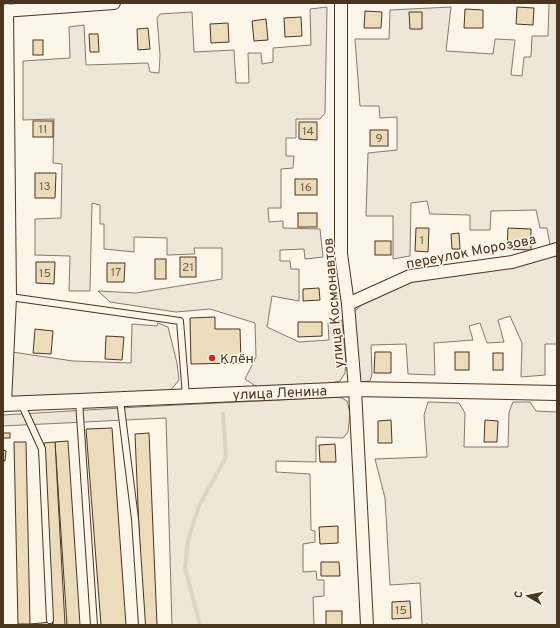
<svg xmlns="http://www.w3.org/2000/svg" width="560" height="628" viewBox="0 0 560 628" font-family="Overpass,sans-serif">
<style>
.green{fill:#ede6d9;stroke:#887966}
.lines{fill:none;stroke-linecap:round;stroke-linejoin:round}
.stream{stroke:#dcd4c6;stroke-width:4}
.building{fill:#ecdcbc;stroke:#4a3520}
.service-casing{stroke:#4a3520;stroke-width:8}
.minor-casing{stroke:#4a3520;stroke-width:14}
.tertiary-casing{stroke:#4a3520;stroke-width:16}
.service{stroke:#fbf6e9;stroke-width:6}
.minor{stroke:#fbf6e9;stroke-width:12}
.tertiary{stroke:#fbf6e9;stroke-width:14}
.poi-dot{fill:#c62828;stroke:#fbf6e9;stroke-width:1.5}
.labels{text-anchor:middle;stroke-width:3;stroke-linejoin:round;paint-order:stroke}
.number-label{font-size:12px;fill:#725f47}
.street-label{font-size:14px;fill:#4a3520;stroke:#fbf6e9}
.poi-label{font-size:14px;fill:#4a3520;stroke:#fbf6e9;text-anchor:start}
</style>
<rect width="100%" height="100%" fill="#fbf6e9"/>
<g class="green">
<polygon points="549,3 557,3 557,243 550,245 547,228 540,228 536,210 491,211 490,230 470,230 470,215 430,214 427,201 411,203 410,256 393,259 393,216 366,216 368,153 397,150 397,117 380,118 379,106 360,106 355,39 389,39 390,10 451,7 446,51 493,54 495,39 515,40 511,75 522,76 524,57 531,57 532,36 548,36"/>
<polygon points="327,7 325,113 320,119 296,119 296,138 286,138 286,156 294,156 293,168 281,169 281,208 268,208 269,222 283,221 283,228 320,229 323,257 305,259 304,249 280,250 280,261 290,261 291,269 299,269 299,301 272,296 267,327 299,342 329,340 328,323 342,320 346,362 345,373 340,381 327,384 257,387 245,379 256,357 255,323 210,309 176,312 110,302 98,291 136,293 222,279 222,248 194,248 195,254 167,255 167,238 134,237 134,252 104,249 104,224 100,224 100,205 92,203 90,291 69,291 70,256 35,255 35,219 61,218 62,164 53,163 54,119 23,120 23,61 70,58 69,27 84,25 86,65 148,63 150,72 159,73 160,55 157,18 160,14 192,12 194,52 234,50 236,83 249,83 248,53 261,53 262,64 273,62 273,48 311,45 310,9"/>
<polygon points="557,256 557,344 545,344 545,375 521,377 522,343 510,316 498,320 504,342 487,343 480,323 469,326 473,340 434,343 435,375 408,374 406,344 371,345 372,374 370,381 359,382 354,312 370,297 413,281"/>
<polygon points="158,323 168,327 177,363 179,380 170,391 10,398 12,352 73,361 131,363 132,324 157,326"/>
<polygon points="340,397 347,401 350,413 348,432 343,438 316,437 316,462 276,461 276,472 310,474 311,530 315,531 315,542 303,544 303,572 316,571 317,580 324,580 324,596 313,597 314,625 172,625 166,418 3,426 3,415 137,407"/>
<polygon points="428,402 459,403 465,413 464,447 508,447 509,412 513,402 530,402 536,411 557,412 557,625 429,625 428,624 422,625 420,583 390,585 385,498 375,459 427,457 424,415"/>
</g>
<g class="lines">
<polyline class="stream" points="200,625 185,568 188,540 199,506 226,457 223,414"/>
</g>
<g class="building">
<polygon points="517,7 534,8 533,25 516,24"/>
<polygon points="465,9 483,10 483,28 464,28"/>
<polygon points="365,11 382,12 381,28 364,28"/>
<polygon points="409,12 422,12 422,29 410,29"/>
<polygon points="301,17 302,36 285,37 284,18"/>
<polygon points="266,19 268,40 254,41 252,21"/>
<polygon points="228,23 229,42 211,43 210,24"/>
<polygon points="148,28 150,49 138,50 137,29"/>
<polygon points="89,34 98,34 99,52 90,52"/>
<rect x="33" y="40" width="10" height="15"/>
<rect x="33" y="121" width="20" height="16"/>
<polygon points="299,122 317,122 317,140 299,139"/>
<rect x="370" y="130" width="18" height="16"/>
<polygon points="35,173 56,173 55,198 35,198"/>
<rect x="295" y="179" width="22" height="16"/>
<rect x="298" y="213" width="19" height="14"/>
<polygon points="416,228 429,228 428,252 415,251"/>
<polygon points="508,228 531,229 531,250 507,249"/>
<polygon points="459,233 460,249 452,249 451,234"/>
<rect x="375" y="241" width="16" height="14"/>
<rect x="180" y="257" width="16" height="20"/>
<rect x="155" y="259" width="11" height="20"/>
<polygon points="36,262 55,262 54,284 36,283"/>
<polygon points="107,263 125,263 124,282 107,282"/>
<polygon points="319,288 320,300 303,301 303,289"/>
<polygon points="215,317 215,329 240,329 241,363 191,364 190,318"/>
<polygon points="298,322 322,322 322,336 298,337"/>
<polygon points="35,329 53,331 51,354 33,353"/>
<polygon points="106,336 124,337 122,360 105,359"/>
<polygon points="375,352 391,352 391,373 374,373"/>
<rect x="455" y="352" width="14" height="18"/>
<rect x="493" y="353" width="10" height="17"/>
<polygon points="391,420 392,443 378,443 378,421"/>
<polygon points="485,420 498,421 497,442 484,442"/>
<polygon points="112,428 126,625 101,625 86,429"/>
<rect x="3" y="433" width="7" height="5"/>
<polygon points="149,433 157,625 143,625 135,434"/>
<polygon points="68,441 80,625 67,625 55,442"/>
<polygon points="14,442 26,442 30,624 18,624"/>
<polygon points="55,442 65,625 53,625 44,443"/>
<polygon points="335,444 336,462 320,462 319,445"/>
<polygon points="3,450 6,451 5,461 3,461"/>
<polygon points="338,526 338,543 320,544 319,527"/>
<polygon points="321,562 339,562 340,576 321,576"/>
<polygon points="410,601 411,618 392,619 392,602"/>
<rect x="326" y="611" width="16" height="14"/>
<polygon points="52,622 53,625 30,625 30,624"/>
</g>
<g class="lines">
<defs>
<g id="service">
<polyline points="10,297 180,321 186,396"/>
<polyline points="120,400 135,519 142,625"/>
<polyline points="79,401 94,625"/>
<polyline points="21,403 42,449 50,620"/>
</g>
<g id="minor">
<polyline points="341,3 341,254 348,304 355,389 367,625"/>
<polyline points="3,11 114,3"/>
<polyline points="348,304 410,276 512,262 557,249"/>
<polyline points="5,403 10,297 7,10"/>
</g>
<g id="tertiary">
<path id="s1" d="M 3,404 L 79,401 L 355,389 L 557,393"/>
</g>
</defs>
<use href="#service" class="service-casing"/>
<use href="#minor" class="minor-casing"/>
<use href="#tertiary" class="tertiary-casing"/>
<use href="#service" class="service"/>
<use href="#minor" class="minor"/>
<use href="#tertiary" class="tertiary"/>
</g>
<circle class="poi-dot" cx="212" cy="358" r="4"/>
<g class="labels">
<g class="number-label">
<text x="43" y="133">11</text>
<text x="308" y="135">14</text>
<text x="379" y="142">9</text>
<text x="45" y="190">13</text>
<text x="306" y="191">16</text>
<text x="422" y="244">1</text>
<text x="188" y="271">21</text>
<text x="116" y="276">17</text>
<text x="45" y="277">15</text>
<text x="401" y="614">15</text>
</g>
<g class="street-label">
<text transform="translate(471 251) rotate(-11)" y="5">переулок Морозова</text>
<text transform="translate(333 303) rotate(-95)" y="5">улица Космонавтов</text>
<text dy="5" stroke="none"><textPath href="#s1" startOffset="277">улица Ленина</textPath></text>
</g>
<g class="poi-label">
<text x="220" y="363">Клён</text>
</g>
</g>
<rect width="560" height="628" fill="none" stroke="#4a3520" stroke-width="8"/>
<g transform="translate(528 596) rotate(279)" stroke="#fbf6e9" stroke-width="3" paint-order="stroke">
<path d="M0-3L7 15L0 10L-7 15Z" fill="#4a3520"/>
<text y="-6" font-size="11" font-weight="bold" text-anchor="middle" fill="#4a3520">С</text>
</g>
</svg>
